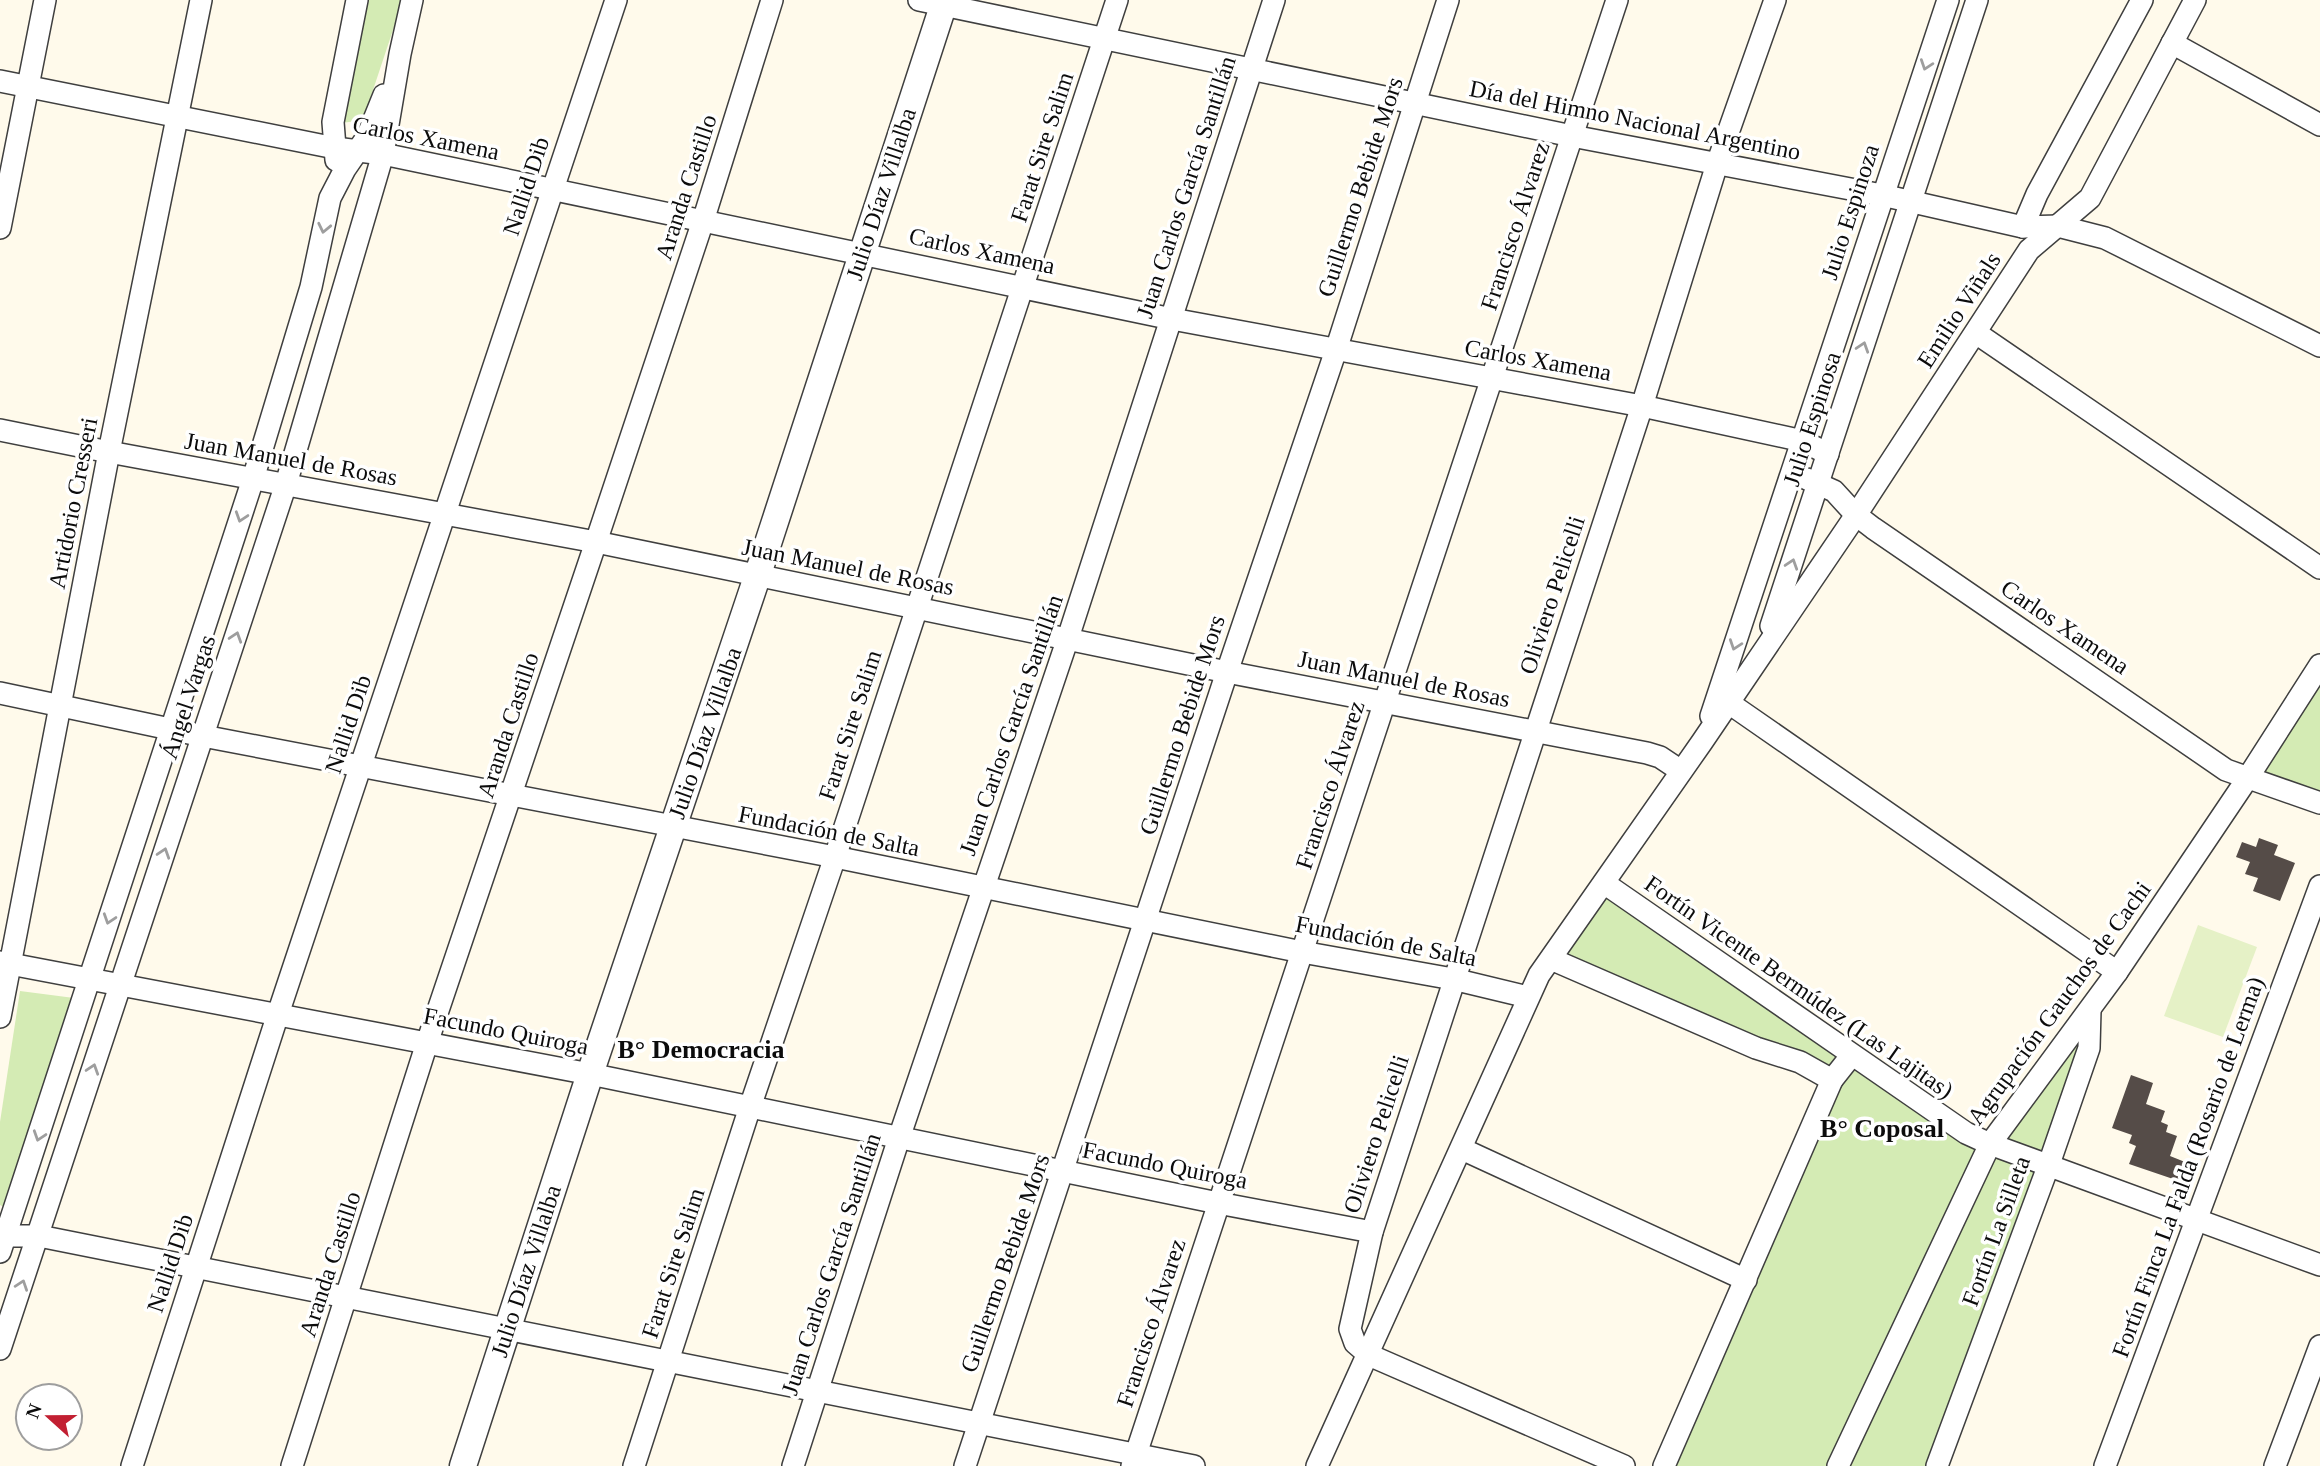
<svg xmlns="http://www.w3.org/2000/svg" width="2320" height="1466" viewBox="0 0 2320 1466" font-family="'Times New Roman',serif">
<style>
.green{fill:#d4ebb4}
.pitch{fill:#e5f1c6}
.building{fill:#554c48}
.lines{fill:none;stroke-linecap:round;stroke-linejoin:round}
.minor-casing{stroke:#3f3f3f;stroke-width:24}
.tertiary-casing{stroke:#3f3f3f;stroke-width:29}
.minor{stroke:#fff;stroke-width:21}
.tertiary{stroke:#fff;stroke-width:26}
.oneway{stroke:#9e9e9e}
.labels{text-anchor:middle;stroke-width:7;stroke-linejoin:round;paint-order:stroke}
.street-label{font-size:24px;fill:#0c0c0c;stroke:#fff}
.neighbourhood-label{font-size:26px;font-weight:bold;fill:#0c0c0c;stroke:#fff}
</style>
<rect width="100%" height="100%" fill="#fffaeb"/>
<g class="green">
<polygon points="367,0 403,0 363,120 342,123"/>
<polygon points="2320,666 2320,803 2247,779"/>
<polygon points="1604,883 1990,1144 2090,1010 2089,1048 1937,1466 1664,1466 1832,1080 1551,959"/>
<polygon points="20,991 74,998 6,1208 0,1205 0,1122"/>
</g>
<polygon class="pitch" points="2198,925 2257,947 2223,1037 2164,1016"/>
<g class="building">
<polygon points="2259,838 2278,845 2274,855 2295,863 2280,901 2253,891 2258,878 2245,874 2250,862 2236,857 2242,842 2256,847"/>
<polygon points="2131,1075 2153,1083 2146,1104 2165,1111 2161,1122 2168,1125 2166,1132 2177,1136 2170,1156 2185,1162 2179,1181 2129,1164 2136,1146 2129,1143 2132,1135 2112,1128"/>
</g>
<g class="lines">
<defs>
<g id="minor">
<polyline points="919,0 1572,136 1882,195 2023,227 2058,226 2105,238 2320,346"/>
<polyline points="2172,43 2320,125"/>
<polyline points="0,81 335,148 383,154 1172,319 1642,406 1803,441 1828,454"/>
<polyline points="336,160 333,122 357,0"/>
<polyline points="2023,227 2037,194 2142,0"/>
<polyline points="0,228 45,0"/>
<polyline points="1976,333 2320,568"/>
<polyline points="0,430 109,452 596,542 1227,672 1647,753 1660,757 1681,771"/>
<polyline points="1807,479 1834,491 1856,515 1873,528 2226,770 2320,803"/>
<polyline points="1771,626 1977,0"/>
<polyline points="0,693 203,736 835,857 1302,952 1453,979 1528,997"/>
<polyline points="1729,703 2117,972"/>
<polyline points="1711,716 1948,0"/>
<polyline points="1604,883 1966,1133 1990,1144 2320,1265"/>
<polyline points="1551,959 1756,1048 1800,1062 1832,1080"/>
<polyline points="0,962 590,1074 1218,1203 1372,1232"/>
<polyline points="0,1017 109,452 201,0"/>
<polyline points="1462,1149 1746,1280"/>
<polyline points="0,1236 39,1236 1194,1466"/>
<polyline points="0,1252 253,479 311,287 330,198 345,169 367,137 384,95"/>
<polyline points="0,1349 286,484 383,154 400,54 412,0"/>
<polyline points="132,1466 278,1014 616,0"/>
<polyline points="292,1466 427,1043 596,542 703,221 772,0"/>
<polyline points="634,1466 750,1107 835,857 1117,0"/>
<polyline points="793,1466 899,1138 1068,638 1274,0"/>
<polyline points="965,1466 1227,672 1336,350 1448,0"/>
<polyline points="1132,1466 1617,0"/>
<polyline points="1317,1466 1539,975 1702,742 1856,515 2029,250 2090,198 2195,0"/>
<polyline points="1624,1466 1369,1355 1355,1343 1350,1329 1372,1232 1642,406 1717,164 1775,0"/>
<polyline points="1664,1466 1832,1080 1851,1056"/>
<polyline points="1838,1466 1990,1144 2117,972 2247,779 2320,665"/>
<polyline points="1937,1466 2049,1164 2089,1048 2090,1010"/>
<polyline points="2105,1466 2320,886"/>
<polyline points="2275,1466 2320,1346"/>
</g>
<polyline id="tertiary" points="463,1466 590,1074 757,577 945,0"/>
</defs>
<use href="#minor" class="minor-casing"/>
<use href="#tertiary" class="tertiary-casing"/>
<use href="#minor" class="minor"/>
<use href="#tertiary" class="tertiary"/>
</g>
<defs><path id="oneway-chevron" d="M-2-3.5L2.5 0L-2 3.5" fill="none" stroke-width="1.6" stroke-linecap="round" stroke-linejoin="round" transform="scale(1.75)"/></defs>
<g class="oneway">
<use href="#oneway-chevron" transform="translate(1926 65) rotate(109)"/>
<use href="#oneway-chevron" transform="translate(324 228) rotate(102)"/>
<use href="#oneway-chevron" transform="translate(1863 347) rotate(-72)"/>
<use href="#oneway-chevron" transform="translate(241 517) rotate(108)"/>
<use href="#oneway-chevron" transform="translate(1792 564) rotate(-72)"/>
<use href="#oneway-chevron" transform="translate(236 637) rotate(-72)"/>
<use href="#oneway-chevron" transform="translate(1735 645) rotate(109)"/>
<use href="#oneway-chevron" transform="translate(164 853) rotate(-72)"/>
<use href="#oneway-chevron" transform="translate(109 919) rotate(108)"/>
<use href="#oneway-chevron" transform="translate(93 1069) rotate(-72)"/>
<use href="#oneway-chevron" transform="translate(39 1136) rotate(108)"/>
<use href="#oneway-chevron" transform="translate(22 1285) rotate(-71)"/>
</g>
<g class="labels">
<g class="street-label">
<text transform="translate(1635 120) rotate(11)" y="8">Día del Himno Nacional Argentino</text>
<text transform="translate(426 138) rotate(11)" y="8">Carlos Xamena</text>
<text transform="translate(1042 147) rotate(-72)" y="8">Farat Sire Salim</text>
<text transform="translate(526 186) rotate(-72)" y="8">Nallid Dib</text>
<text transform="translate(686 187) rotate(-72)" y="8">Aranda Castillo</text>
<text transform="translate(1186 187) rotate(-72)" y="8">Juan Carlos García Santillán</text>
<text transform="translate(1360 187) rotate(-72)" y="8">Guillermo Bebide Mors</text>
<text transform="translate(881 194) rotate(-72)" y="8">Julio Díaz Villalba</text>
<text transform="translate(1850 212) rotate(-72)" y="8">Julio Espinoza</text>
<text transform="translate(1515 226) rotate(-72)" y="8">Francisco Álvarez</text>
<text transform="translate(982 251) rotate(12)" y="8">Carlos Xamena</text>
<text transform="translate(1959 310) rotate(-57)" y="8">Emilio Viñals</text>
<text transform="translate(1538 360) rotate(10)" y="8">Carlos Xamena</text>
<text transform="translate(1812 419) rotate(-72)" y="8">Julio Espinosa</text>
<text transform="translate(291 459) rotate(10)" y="8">Juan Manuel de Rosas</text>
<text transform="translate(73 503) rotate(-79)" y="8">Artidorio Cresseri</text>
<text transform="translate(848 567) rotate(11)" y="8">Juan Manuel de Rosas</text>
<text transform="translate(1552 595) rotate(-72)" y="8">Oliviero Pelicelli</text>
<text transform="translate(2065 627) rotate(34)" y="8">Carlos Xamena</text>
<text transform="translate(1404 679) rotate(11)" y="8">Juan Manuel de Rosas</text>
<text transform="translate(188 697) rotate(-72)" y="8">Ángel Vargas</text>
<text transform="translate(348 724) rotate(-72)" y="8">Nallid Dib</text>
<text transform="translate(508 725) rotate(-72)" y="8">Aranda Castillo</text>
<text transform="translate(850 725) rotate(-72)" y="8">Farat Sire Salim</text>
<text transform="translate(1011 725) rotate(-71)" y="8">Juan Carlos García Santillán</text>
<text transform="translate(1182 725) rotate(-72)" y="8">Guillermo Bebide Mors</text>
<text transform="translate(705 733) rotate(-71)" y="8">Julio Díaz Villalba</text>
<text transform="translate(1330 785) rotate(-72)" y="8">Francisco Álvarez</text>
<text transform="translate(829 831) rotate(11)" y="8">Fundación de Salta</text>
<text transform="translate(1386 941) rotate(11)" y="8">Fundación de Salta</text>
<text transform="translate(1799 987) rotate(35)" y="8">Fortín Vicente Bermúdez (Las Lajitas)</text>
<text transform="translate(2059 1003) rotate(-54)" y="8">Agrupación Gauchos de Cachi</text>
<text transform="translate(506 1031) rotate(11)" y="8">Facundo Quiroga</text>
<text transform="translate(1376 1134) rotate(-72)" y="8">Oliviero Pelicelli</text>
<text transform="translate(1165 1165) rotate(11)" y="8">Facundo Quiroga</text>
<text transform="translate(2188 1167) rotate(-70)" y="8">Fortín Finca La Falda (Rosario de Lerma)</text>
<text transform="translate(1996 1231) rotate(-70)" y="8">Fortín La Silleta</text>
<text transform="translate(170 1263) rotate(-72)" y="8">Nallid Dib</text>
<text transform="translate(673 1263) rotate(-72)" y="8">Farat Sire Salim</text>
<text transform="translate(1005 1263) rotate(-71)" y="8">Guillermo Bebide Mors</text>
<text transform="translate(330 1264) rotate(-72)" y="8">Aranda Castillo</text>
<text transform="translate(831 1264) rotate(-72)" y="8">Juan Carlos García Santillán</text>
<text transform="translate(526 1271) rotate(-72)" y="8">Julio Díaz Villalba</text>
<text transform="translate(1151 1323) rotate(-72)" y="8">Francisco Álvarez</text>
</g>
<g class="neighbourhood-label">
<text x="701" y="1058">B° Democracia</text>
<text x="1882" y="1137">B° Coposal</text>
</g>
</g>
<g transform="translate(49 1417) rotate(291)"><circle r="33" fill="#ffffff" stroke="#9e9e9e" stroke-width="2"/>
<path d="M0-5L12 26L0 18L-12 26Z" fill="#c21f32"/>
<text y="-10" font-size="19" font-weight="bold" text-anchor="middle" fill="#0c0c0c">N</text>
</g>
</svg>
